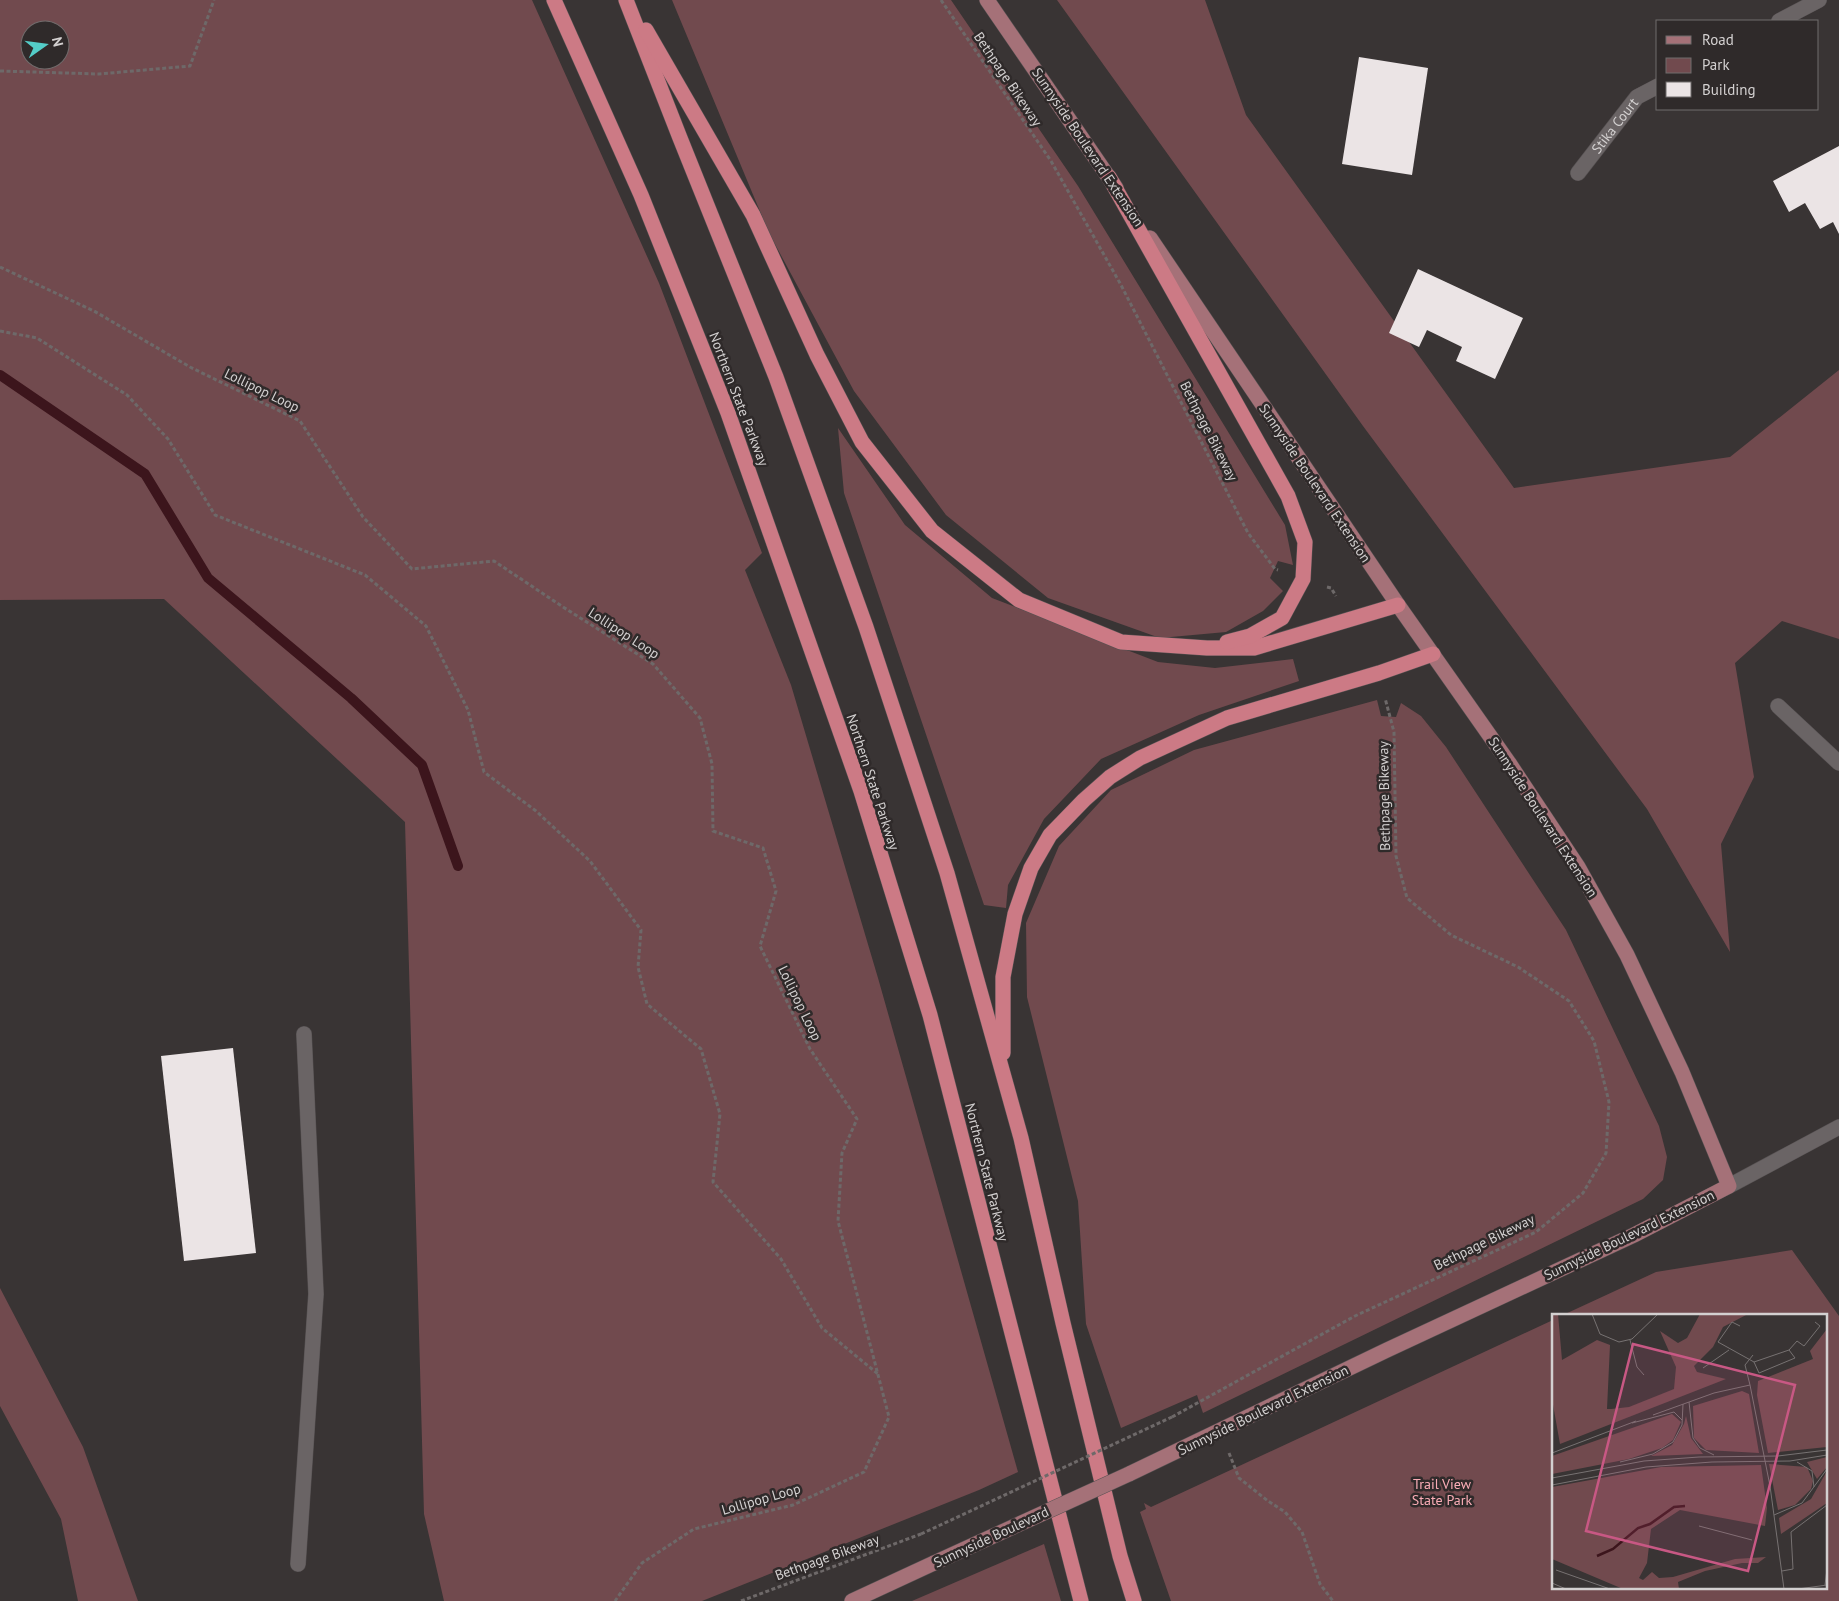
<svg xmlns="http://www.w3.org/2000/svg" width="1839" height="1601" viewBox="0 0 1839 1601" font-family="'PT Sans',sans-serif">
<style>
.green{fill:#714a4e;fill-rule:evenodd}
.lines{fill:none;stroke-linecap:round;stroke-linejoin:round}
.stream{stroke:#3c151c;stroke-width:10}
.building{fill:#ebe4e5}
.minor-casing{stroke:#565152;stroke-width:16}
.major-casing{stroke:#565152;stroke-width:16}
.highway-casing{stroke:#565152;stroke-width:16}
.path{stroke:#6e6969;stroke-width:3;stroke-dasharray:4 2.5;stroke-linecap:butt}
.minor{stroke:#6a6465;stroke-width:15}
.major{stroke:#a57178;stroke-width:15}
.highway{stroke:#cc7a85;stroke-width:15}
.major-bridge-casing{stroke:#565152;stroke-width:16;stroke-linecap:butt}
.path-bridge{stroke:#6e6969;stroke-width:3;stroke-dasharray:4 2.5;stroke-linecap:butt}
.major-bridge{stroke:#a57178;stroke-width:15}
.labels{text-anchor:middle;stroke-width:5;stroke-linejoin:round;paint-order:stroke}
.street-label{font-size:14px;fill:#d3d0d0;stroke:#2f2a2a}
.park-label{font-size:14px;fill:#fbadb7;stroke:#2f2a2a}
.inset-river{fill:none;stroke:#3c151c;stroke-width:2.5}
.inset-road{fill:none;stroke:#777272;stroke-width:1}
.view{fill:#c85884;fill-opacity:0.15;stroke:#c85884;stroke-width:2.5}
.inset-edge{fill:none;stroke:#d3d0d0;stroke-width:2.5}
</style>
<rect width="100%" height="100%" fill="#393434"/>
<g class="green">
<path d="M 0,0 L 532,0 L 659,283 L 762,553 L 745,570 L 791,685 L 878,978 L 1018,1472 L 979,1490 L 702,1601 L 444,1601 L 424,1514 L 405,822 L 164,599 L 0,600 ZM 30,30 L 60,30 L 60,60 L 30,60 Z"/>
<polygon points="672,0 951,0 1078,186 1285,525 1293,565 1278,561 1270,578 1283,591 1263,611 1226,632 1160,638 1048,598 946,515 854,391 769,233"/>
<polygon points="1057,0 1205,0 1246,115 1514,488 1730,457 1839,370 1839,639 1782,621 1735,663 1754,777 1721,844 1730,952 1647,809 1363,426"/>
<polygon points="838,428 905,525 992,598 1158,662 1215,668 1293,659 1299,681 1199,715 1101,759 1044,819 1008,885 1006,908 984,905 844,493"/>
<polygon points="1377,700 1381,716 1396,717 1401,703 1421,716 1446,747 1566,930 1659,1126 1667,1157 1663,1180 1643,1199 1203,1413 1197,1395 1121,1428 1086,1324 1078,1201 1027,997 1026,923 1059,846 1111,790 1194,750"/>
<polygon points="1792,1250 1839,1316 1839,1601 1171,1601 1140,1512 1146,1509 1144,1503 1151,1507 1553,1320 1553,1587 1825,1587 1825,1315 1563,1315 1656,1272"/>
<polygon points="0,1288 83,1447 138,1601 78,1601 61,1519 0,1406"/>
<polygon points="1044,1544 1061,1601 912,1601"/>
</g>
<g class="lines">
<polyline class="stream" points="0,375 145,474 208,578 351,698 422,765 458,866"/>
</g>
<g class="building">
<polygon points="1359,57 1428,68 1412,175 1342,164"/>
<polygon points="1839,146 1839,234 1833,222 1820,229 1805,203 1789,212 1773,181"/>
<polygon points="1418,269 1523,318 1495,379 1456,361 1462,347 1427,330 1419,347 1389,333"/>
<polygon points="233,1048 256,1253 184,1261 161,1056"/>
</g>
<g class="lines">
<defs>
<g id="minor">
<polyline points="1779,21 1819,0"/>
<path id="s1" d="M 1578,173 L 1637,97 L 1658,86"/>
<polyline points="1778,706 1839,763"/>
<polyline points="1729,1186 1839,1127"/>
<polyline points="298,1564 316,1294 304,1034"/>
</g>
<g id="major">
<polyline points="987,0 1116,188"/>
<polyline points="1129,1474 1387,1350 1634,1235 1729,1186 1682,1072 1627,955 1578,867 1509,763 1398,605 1150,238"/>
<polyline points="852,1601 934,1563"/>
</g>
<g id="highway">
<polyline points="554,0 641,195 728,413 861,791 930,1015 1081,1601"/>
<polyline points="626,0 680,138 776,377 866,627 947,873 1021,1138 1063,1323 1120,1556 1134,1601"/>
<polyline points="646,30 753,215 817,355 862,442 932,531 1019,600 1121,642 1207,648 1254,648 1398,605"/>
<polyline points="1109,177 1288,496 1305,542 1303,579 1282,618 1250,636 1227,642"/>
<polyline points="1003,1053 1003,977 1015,914 1031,868 1050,835 1084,800 1110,777 1140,758 1227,718 1379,673 1433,654"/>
</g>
</defs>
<use href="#minor" class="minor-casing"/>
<use href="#major" class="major-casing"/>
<use href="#highway" class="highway-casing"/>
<g class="path">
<polyline points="941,0 1051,161 1121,285 1248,533 1275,569 1278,570"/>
<polyline points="0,71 99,74 190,66 214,0"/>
<polyline points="0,267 94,311 190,367 300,421 363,517 412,569 494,561 563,607 653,664 700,718 712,764 713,831 763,848 776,891 760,946 810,1049 857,1119 842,1153 838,1221 889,1417 864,1472 793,1505 694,1529 642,1563 615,1601"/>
<polyline points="0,331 37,338 127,395 168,439 215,515 365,575 426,626 468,710 484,772 536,811 590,861 641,930 638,967 647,1004 701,1049 720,1114 713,1182 781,1259 822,1328 878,1374"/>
<polyline points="1327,587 1331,588 1336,596"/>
<polyline points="1172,1417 1355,1316 1536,1232 1583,1193 1606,1153 1609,1102 1594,1041 1569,1001 1518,967 1451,935 1407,898 1396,856 1394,732 1385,698"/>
<polyline points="1229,1453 1239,1478 1268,1501 1285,1512 1302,1532 1320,1584 1333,1601"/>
<polyline points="741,1601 921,1534"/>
</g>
<use href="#minor" class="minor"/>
<use href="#major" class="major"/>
<use href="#highway" class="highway"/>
<defs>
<polyline id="major-bridge" points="934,1563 1129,1474"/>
</defs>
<use href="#major-bridge" class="major-bridge-casing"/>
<polyline class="path-bridge" points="921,1534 1172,1417"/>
<use href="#major-bridge" class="major-bridge"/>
</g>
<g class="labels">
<g class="street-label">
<text transform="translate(1008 79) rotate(56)" y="5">Bethpage Bikeway</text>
<text dy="5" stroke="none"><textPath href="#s1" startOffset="60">Stika Court</textPath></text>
<text transform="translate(1088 147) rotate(56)" y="5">Sunnyside Boulevard Extension</text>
<text transform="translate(262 390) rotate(26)" y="5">Lollipop Loop</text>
<text transform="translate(739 399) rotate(69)" y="5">Northern State Parkway</text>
<text transform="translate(1209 431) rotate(63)" y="5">Bethpage Bikeway</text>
<text transform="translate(1315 483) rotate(56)" y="5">Sunnyside Boulevard Extension</text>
<text transform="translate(624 633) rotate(33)" y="5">Lollipop Loop</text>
<text transform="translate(873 782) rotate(72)" y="5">Northern State Parkway</text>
<text transform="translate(1384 796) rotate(-91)" y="5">Bethpage Bikeway</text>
<text transform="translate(1543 817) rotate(57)" y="5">Sunnyside Boulevard Extension</text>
<text transform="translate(800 1003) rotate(64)" y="5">Lollipop Loop</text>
<text transform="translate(987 1172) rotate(76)" y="5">Northern State Parkway</text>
<text transform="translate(1629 1235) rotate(-26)" y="5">Sunnyside Boulevard Extension</text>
<text transform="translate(1484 1242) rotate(-26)" y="5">Bethpage Bikeway</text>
<text transform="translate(1263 1410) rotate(-26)" y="5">Sunnyside Boulevard Extension</text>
<text transform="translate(761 1499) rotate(-16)" y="5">Lollipop Loop</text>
<text transform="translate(991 1537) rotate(-25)" y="5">Sunnyside Boulevard</text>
<text transform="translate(827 1557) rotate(-20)" y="5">Bethpage Bikeway</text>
</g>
<g class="park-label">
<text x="1442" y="1489">Trail View<tspan x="1442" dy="16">State Park</tspan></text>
</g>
</g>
<g transform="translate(1552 1314)">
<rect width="275" height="275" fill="#393434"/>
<path d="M 0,0 L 6,0 L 10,46 L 45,26 L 58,31 L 55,95 L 59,95 L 77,93 L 122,75 L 124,53 L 108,17 L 126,29 L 135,24 L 148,0 L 196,0 L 171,13 L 161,33 L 142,52 L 145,58 L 174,65 L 8,130 L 0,85 ZM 275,15 L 275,133 L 216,139 L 205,81 L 206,67 L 261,45 L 258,37 ZM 190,77 L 197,80 L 207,139 L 154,136 L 142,124 L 141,92 ZM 120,100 L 129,108 L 121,126 L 110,134 L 77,145 L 0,160 L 0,142 ZM 134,102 L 139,124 L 151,140 L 99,142 L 120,131 L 132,110 ZM 275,143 L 275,153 L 265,165 L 255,148 ZM 217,150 L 255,153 L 261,167 L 259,175 L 243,191 L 226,196 ZM 209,151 L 215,194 L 213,212 L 128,196 L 99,215 L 95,249 L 87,264 L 91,266 L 100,258 L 107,264 L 121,263 L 183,245 L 214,243 L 206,249 L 190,249 L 153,257 L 126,268 L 127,275 L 71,275 L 0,245 L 0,173 L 109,153 ZM 275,157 L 275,189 L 229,220 L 227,204 L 259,185 Z" fill="#714a4e"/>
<path class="inset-river" d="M 45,242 L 61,235 L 86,214 L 98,210 L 122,193 L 133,192"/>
<path class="inset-road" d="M 40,0 L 48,20 L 67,28 L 80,25 L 106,0M 188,12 L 180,8 L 166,28 L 202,48 L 207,59 L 243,44 L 237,36 L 245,27 L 252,32 L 268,12 L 263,8M 78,26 L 85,53 L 92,61M 202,48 L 237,36M 151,54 L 177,36M 198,71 L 193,51 L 201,41M 137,88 L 141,124 L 148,134 L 162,141M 101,101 L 162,79 L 198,71 L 218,172 L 232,275M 80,109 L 122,98 L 130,106M 0,139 L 84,107M 68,148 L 101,140 L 121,128 L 130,111 L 131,90M 245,148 L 260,157 L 262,173M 0,164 L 92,147 L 147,143 L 226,142 L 275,136M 0,171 L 94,153 L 160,148 L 238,147 L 275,141M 222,201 L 250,189 L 275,155M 147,212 L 200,226M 4,256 L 58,275M 230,257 L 241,255 L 239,218 L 275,191M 0,269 L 14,275M 273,271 L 275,255M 246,275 L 275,271"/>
<path class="view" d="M 81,30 L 243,71 L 196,257 L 34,217 Z"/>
<rect width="275" height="275" class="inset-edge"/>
</g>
<rect x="1656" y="20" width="162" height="90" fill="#2f2a2a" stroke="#716c6c"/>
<rect x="1666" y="36" width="25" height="8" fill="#a57178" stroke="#716c6c"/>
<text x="1702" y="45" font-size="15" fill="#d3d0d0">Road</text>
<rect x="1666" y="58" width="25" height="15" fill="#714a4e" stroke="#716c6c"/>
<text x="1702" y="70" font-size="15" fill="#d3d0d0">Park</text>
<rect x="1666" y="82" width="25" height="15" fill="#ebe4e5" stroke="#716c6c"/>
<text x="1702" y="95" font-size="15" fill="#d3d0d0">Building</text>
<g transform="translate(45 45) rotate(76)"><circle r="24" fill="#2f2a2a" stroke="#716c6c"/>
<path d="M0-4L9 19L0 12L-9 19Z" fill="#54cdc8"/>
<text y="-8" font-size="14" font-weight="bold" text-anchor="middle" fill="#d3d0d0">N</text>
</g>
</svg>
